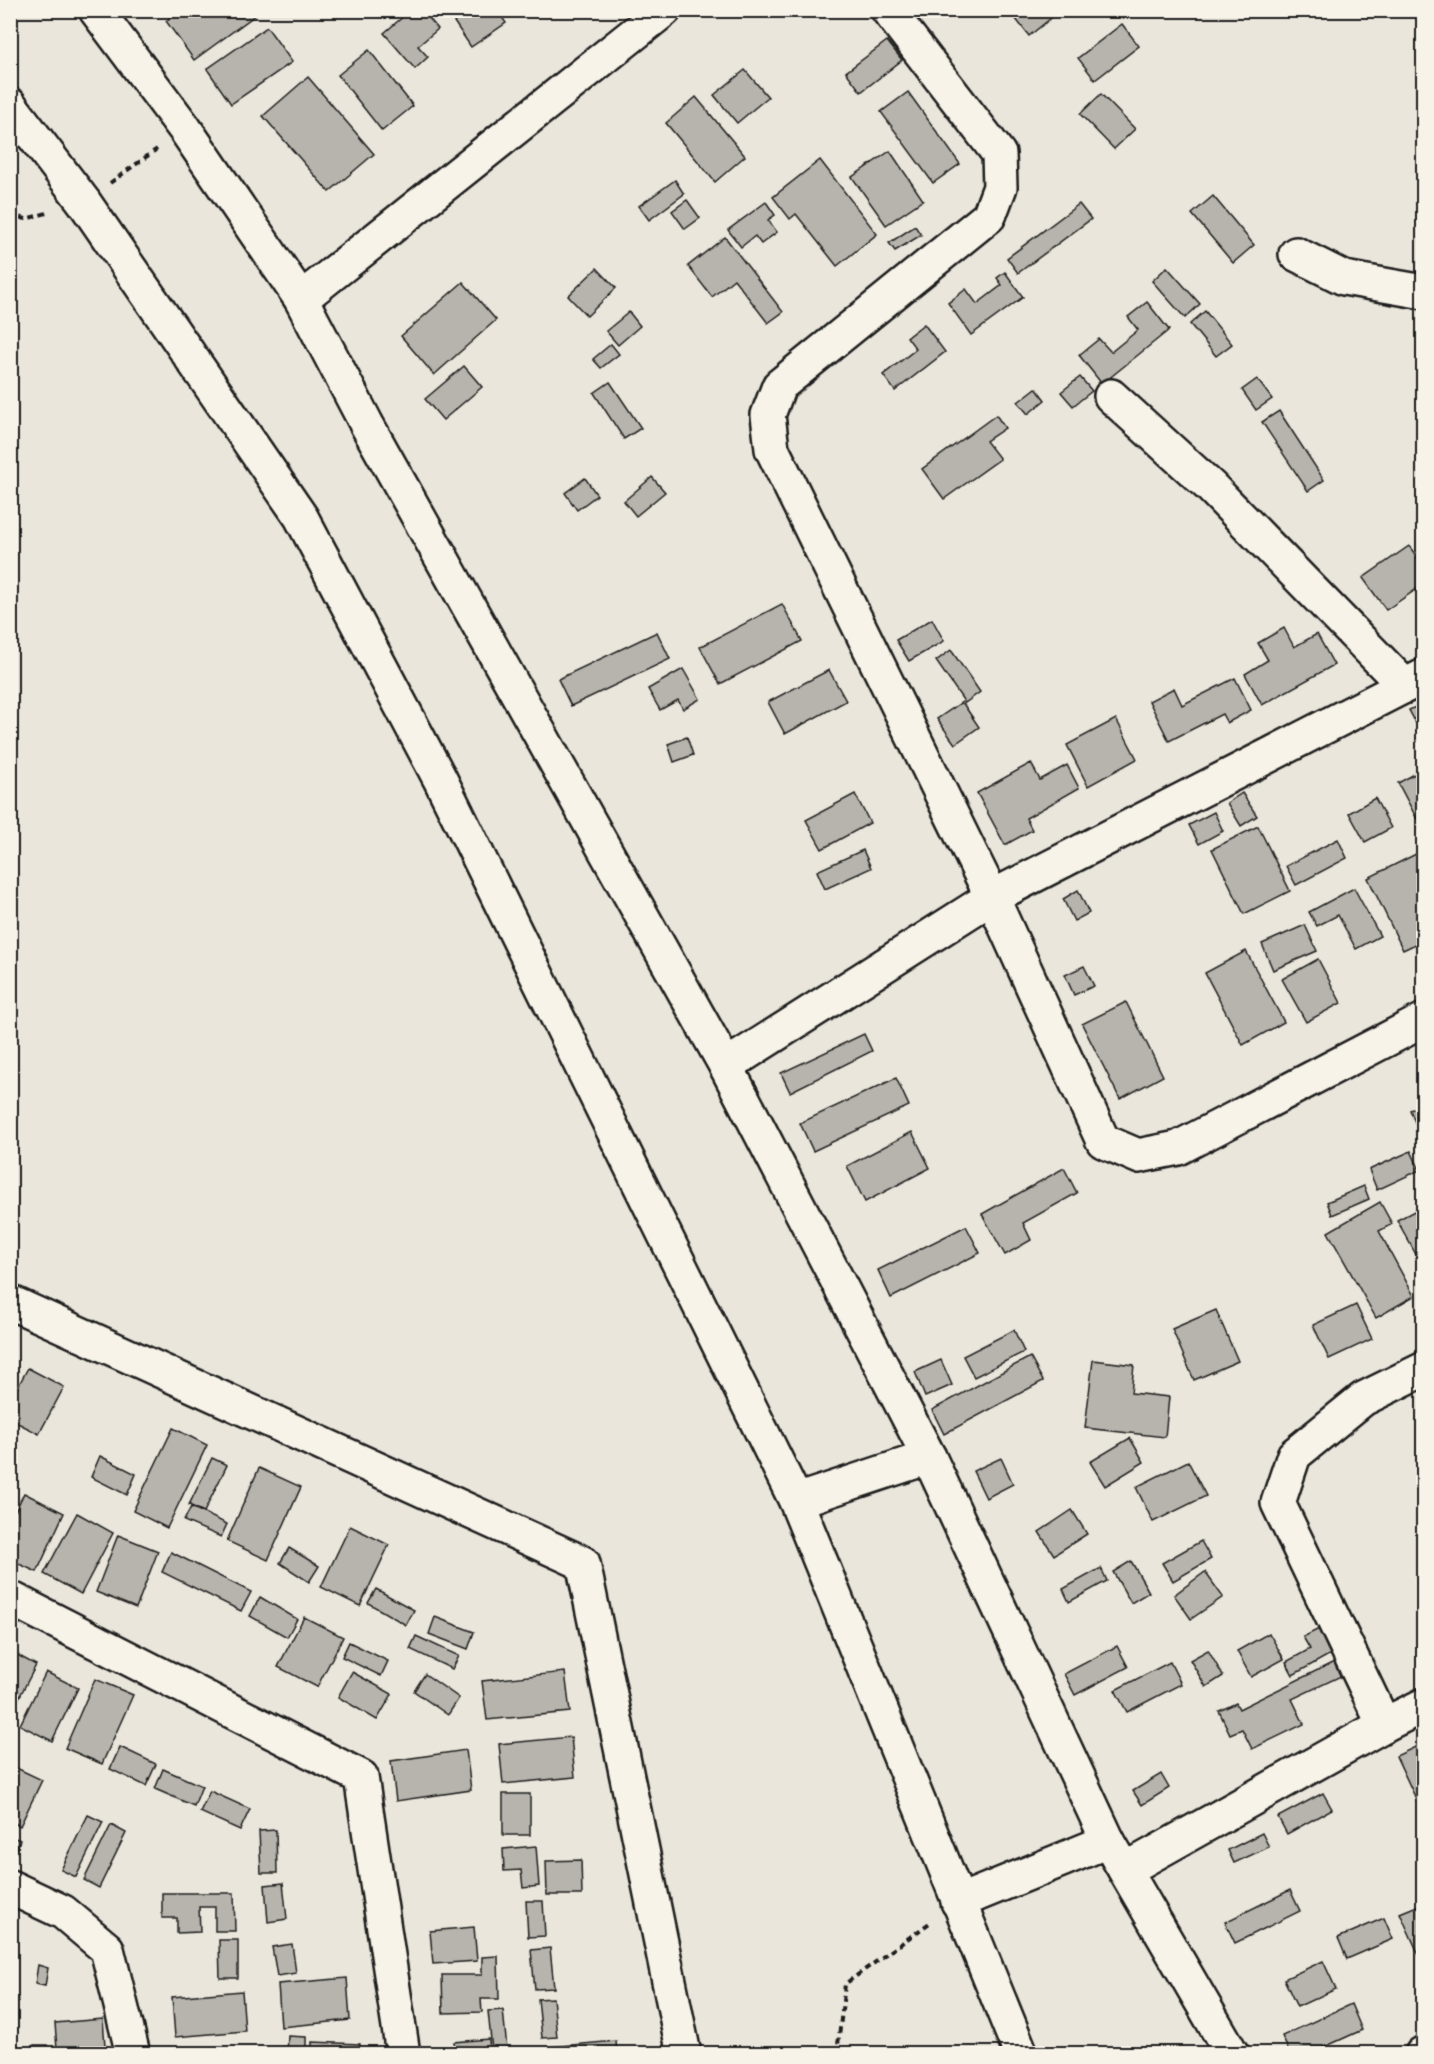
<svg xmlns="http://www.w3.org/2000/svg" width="1434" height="2064" viewBox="0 0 1434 2064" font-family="'Playpen Sans',sans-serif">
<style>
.building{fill:#b6b4ac;stroke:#1c1c1c;stroke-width:1.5}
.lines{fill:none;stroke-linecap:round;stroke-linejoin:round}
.minor-casing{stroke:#1c1c1c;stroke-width:38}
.tertiary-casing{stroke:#1c1c1c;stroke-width:38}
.path{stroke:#1c1c1c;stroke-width:4;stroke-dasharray:6 4.5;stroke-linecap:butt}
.minor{stroke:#f7f3e8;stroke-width:33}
.tertiary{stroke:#f7f3e8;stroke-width:33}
</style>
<rect width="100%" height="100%" fill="#eae6dc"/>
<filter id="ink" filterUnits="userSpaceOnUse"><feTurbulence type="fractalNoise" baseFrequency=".0167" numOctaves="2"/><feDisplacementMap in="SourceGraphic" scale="12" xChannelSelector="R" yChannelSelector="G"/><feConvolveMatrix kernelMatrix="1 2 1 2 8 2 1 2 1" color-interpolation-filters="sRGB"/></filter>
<g filter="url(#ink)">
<g class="building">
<polygon points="181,10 256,10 258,13 194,60 166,21"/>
<polygon points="411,10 422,10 438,29 418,46 428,57 415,69 384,33"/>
<polygon points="446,10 497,10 506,23 471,47"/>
<polygon points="1009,10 1061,10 1029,36"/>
<polygon points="1122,24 1139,46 1095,80 1078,58"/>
<polygon points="267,27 292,62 231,104 207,69"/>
<polygon points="887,41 902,60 861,92 846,72"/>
<polygon points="369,50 413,106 382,131 338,75"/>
<polygon points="745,70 768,97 737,123 714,95"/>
<polygon points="308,77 374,154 329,192 263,116"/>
<polygon points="908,92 960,164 933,183 881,112"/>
<polygon points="1101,94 1135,129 1114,149 1080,114"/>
<polygon points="696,97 745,156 715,182 666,123"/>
<polygon points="890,151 923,200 886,225 852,177"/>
<polygon points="820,160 877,234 837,266 796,214 790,219 773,197"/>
<polygon points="675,180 684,194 649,220 639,206"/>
<polygon points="1213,196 1254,245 1233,263 1192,214"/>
<polygon points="687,200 700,218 685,229 672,211"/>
<polygon points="766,202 775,215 768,220 777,232 761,244 755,236 741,247 728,230"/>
<polygon points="1079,204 1091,219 1018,273 1007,258"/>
<polygon points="915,226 921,235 895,251 889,243"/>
<polygon points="725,237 783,312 768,323 734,279 712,297 688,266"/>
<polygon points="1167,267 1200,304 1185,318 1152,281"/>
<polygon points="597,268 616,288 587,316 568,296"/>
<polygon points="1005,272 1023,297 971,335 948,303 966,289 977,304 1002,285 997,278"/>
<polygon points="463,282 496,320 434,375 401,336"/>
<polygon points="1147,302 1169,330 1102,384 1079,355 1099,339 1111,352 1138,330 1128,317"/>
<polygon points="1205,311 1232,344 1216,356 1190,324"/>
<polygon points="629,312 640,326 618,345 606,331"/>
<polygon points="924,324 945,352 895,391 883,375 916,349 907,337"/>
<polygon points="611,344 619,354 601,368 593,359"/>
<polygon points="464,366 482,387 443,420 425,399"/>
<polygon points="1080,377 1092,391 1073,406 1061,392"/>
<polygon points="1257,379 1272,399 1256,410 1242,390"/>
<polygon points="610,382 641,428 624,439 594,393"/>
<polygon points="1036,388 1045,400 1028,414 1018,402"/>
<polygon points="1279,411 1324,480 1308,491 1262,422"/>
<polygon points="996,415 1005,428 986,441 1000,459 944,499 922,469"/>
<polygon points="652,477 665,492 636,516 624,501"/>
<polygon points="585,478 597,495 577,510 565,493"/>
<polygon points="1409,546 1424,566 1424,584 1386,610 1363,578"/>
<polygon points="782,604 802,641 720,684 700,647"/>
<polygon points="932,619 944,641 909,661 896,640"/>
<polygon points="1284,628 1294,647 1317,634 1334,665 1262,705 1245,674 1268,660 1258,643"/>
<polygon points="657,632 670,659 571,706 558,679"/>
<polygon points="951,650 980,692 965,703 936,661"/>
<polygon points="683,669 700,699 683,709 678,700 660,710 648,689"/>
<polygon points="829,670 846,701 785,734 768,702"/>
<polygon points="1235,678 1251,710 1227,723 1222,714 1169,741 1149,701 1174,688 1182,705"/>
<polygon points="962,702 979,727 955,744 937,719"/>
<polygon points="1424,703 1424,738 1409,710"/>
<polygon points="1116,719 1137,759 1088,786 1067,745"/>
<polygon points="687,737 693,755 674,762 668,744"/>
<polygon points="1031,763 1040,780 1067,765 1079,788 1026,818 1032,830 1005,845 977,793"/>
<polygon points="1420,771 1424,777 1424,815 1417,819 1398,783"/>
<polygon points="1242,793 1257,816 1241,826 1227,803"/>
<polygon points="855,794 870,823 822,849 806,820"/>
<polygon points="1375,798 1391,828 1365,842 1349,813"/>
<polygon points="1214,812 1223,831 1199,844 1189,825"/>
<polygon points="1258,826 1290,891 1244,914 1212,849"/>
<polygon points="1338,839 1347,858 1296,885 1286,866"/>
<polygon points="863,850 871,868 825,889 817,871"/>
<polygon points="1424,850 1424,940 1403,950 1368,878"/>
<polygon points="1354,888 1380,936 1356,949 1338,915 1317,926 1309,912"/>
<polygon points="1078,890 1089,913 1074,921 1063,899"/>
<polygon points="1305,925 1317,951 1273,970 1262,944"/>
<polygon points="1246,951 1284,1022 1243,1045 1205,973"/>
<polygon points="1318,959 1341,1003 1306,1022 1282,979"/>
<polygon points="1084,966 1094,986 1074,995 1065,975"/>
<polygon points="1126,1002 1163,1076 1120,1099 1082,1024"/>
<polygon points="864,1034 872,1051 790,1092 781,1073"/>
<polygon points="896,1078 909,1106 813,1151 800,1123"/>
<polygon points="1424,1105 1424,1144 1410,1110"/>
<polygon points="912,1132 930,1168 865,1202 847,1166"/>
<polygon points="1411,1151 1420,1170 1377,1190 1369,1170"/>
<polygon points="1064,1168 1077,1193 1023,1223 1031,1240 1005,1255 982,1214"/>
<polygon points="1364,1186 1369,1199 1332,1215 1327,1202"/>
<polygon points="1380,1202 1392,1224 1379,1231 1414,1296 1376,1318 1328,1232"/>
<polygon points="1424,1206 1424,1269 1397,1220"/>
<polygon points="966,1226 980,1253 891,1298 878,1270"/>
<polygon points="1356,1305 1372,1339 1329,1359 1313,1325"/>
<polygon points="1216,1310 1238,1361 1194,1380 1172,1329"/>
<polygon points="1014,1330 1024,1352 974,1377 963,1356"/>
<polygon points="1030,1357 1043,1381 944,1434 932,1410"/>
<polygon points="941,1360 952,1385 925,1397 915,1372"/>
<polygon points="1093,1360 1134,1365 1131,1393 1169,1397 1165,1437 1085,1428"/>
<polygon points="28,1368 64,1387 39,1434 10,1419 10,1401"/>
<polygon points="173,1428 207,1445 167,1528 133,1511"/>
<polygon points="1130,1438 1144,1462 1105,1486 1090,1462"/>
<polygon points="100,1456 136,1474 127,1495 91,1477"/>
<polygon points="212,1458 227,1465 204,1512 189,1505"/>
<polygon points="1001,1458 1013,1484 986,1498 973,1471"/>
<polygon points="1188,1461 1206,1496 1153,1522 1136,1487"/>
<polygon points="259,1468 301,1487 268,1560 227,1541"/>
<polygon points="24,1493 64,1513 37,1572 10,1560 10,1522"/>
<polygon points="191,1507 227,1524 221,1537 184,1521"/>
<polygon points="1072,1510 1087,1534 1054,1555 1039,1532"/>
<polygon points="77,1513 113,1533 81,1594 44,1574"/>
<polygon points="350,1526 389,1545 360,1606 321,1587"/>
<polygon points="118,1535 158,1551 136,1608 96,1592"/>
<polygon points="1201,1541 1211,1559 1173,1581 1162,1563"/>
<polygon points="289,1548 319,1566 309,1582 280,1563"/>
<polygon points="171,1552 251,1592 241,1611 162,1572"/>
<polygon points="1131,1561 1149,1592 1131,1603 1113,1572"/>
<polygon points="1101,1568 1107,1581 1069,1602 1063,1589"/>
<polygon points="1205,1572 1223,1597 1191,1619 1174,1595"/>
<polygon points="376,1589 414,1610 406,1625 368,1603"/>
<polygon points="260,1597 297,1619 287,1637 250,1616"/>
<polygon points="304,1617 343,1637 317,1687 278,1667"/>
<polygon points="435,1617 474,1632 468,1649 429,1634"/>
<polygon points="1325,1626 1338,1650 1293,1675 1286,1662 1310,1649 1303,1637"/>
<polygon points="1269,1633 1284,1659 1251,1677 1237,1651"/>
<polygon points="416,1636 459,1656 452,1669 410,1649"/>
<polygon points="349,1642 388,1661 381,1676 342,1657"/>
<polygon points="1117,1646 1128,1667 1075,1695 1064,1674"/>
<polygon points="1208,1650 1223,1676 1206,1687 1190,1660"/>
<polygon points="10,1651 36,1665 10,1715"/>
<polygon points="1170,1662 1181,1684 1127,1712 1115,1690"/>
<polygon points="1334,1662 1341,1676 1292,1699 1304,1724 1252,1749 1242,1729 1230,1734 1219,1711 1236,1703 1239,1709"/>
<polygon points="46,1672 78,1688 52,1741 20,1725"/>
<polygon points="352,1672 392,1694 377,1720 338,1697"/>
<polygon points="565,1672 570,1712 487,1720 482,1681"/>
<polygon points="425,1674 459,1698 448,1715 414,1691"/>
<polygon points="95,1679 133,1695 102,1764 65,1748"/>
<polygon points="571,1737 575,1777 503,1784 499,1744"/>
<polygon points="1424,1743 1424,1816 1396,1756"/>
<polygon points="120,1747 156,1764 146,1786 110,1769"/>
<polygon points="466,1750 471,1790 396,1801 391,1761"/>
<polygon points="10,1765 42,1780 20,1826 10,1821"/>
<polygon points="163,1769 202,1786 194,1806 155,1789"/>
<polygon points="1161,1774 1169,1788 1142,1805 1133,1791"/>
<polygon points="210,1791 250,1809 240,1830 200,1812"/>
<polygon points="1323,1793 1332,1809 1287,1834 1278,1817"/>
<rect x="503" y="1794" width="27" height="41"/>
<polygon points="88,1815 103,1822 76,1877 61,1870"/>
<polygon points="111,1825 126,1833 99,1888 84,1880"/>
<polygon points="276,1830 277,1873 261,1873 259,1831"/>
<polygon points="1262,1833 1269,1847 1234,1863 1228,1850"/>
<polygon points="10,1836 20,1840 12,1861 10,1860"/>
<polygon points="536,1846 539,1886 523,1888 521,1870 504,1871 503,1849"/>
<polygon points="581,1860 582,1895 547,1895 546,1861"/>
<polygon points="283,1883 287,1919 268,1922 265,1885"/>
<polygon points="1290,1890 1300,1911 1235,1943 1225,1922"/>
<polygon points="162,1893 234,1893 235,1931 215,1931 215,1907 199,1907 200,1932 177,1933 177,1918 162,1918"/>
<polygon points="526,1901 543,1901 545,1936 528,1937"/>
<polygon points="1424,1903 1424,1966 1400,1913"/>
<polygon points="1384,1918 1393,1939 1347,1959 1338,1938"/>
<polygon points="474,1927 477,1961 433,1964 430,1931"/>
<polygon points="219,1940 238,1940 238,1978 220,1978"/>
<polygon points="292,1944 296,1973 277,1976 272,1947"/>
<polygon points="550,1948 554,1988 535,1989 531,1950"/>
<polygon points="498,1956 499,1999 481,1999 482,2012 443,2013 442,1975 482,1975 482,1957"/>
<polygon points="1323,1961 1336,1989 1297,2007 1284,1979"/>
<polygon points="38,1965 48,1968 45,1986 35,1984"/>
<polygon points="347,1978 350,2020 281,2027 278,1984"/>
<polygon points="242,1991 245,2031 175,2037 172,1997"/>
<polygon points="553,1998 557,2037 542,2038 538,1999"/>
<polygon points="1351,2004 1362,2030 1309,2054 1290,2054 1282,2036"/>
<polygon points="503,2010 507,2049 492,2050 488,2011"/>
<polygon points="103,2019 105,2046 57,2049 55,2023"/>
<polygon points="288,2036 306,2037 306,2054 287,2054"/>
<polygon points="489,2039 490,2054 456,2054 454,2042"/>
<polygon points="616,2041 617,2054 550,2054 549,2047"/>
<polygon points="312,2042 360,2044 360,2054 312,2054"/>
<polygon points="34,2045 48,2045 48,2054 33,2054"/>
</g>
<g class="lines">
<defs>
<g id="minor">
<polyline points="96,10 185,129 301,299 367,425 726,1066 929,1457 1108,1841 1232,2054"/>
<polyline points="888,10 999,154 1000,187 989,216 779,386 768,415 772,449 992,897 1103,1141 1138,1156 1178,1148 1424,1020"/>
<polyline points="1296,254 1344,278 1424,292"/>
<polyline points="301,299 664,10"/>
<polyline points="1111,396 1211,487 1405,686"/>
<polyline points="726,1066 992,897 1424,676"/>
<polyline points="10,1302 583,1563 684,2054"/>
<polyline points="796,1501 929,1457"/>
<polyline points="10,1598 361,1777 403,2054"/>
<polyline points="1384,1725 1424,1705"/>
<polyline points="1125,1870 1384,1725 1278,1503 1294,1455 1363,1399 1424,1369"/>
<polyline points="10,1887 63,1912 107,1949 133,2054"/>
<polyline points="958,1902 1108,1841"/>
<polyline points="1422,2054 1424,2053"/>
</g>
<polyline id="tertiary" points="10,105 84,202 301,517 440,779 796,1501 1021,2054"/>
</defs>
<use href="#minor" class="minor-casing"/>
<use href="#tertiary" class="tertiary-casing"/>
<g class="path">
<polyline points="110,183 157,149"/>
<polyline points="10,215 26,219 50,212"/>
<polyline points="837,2054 845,1984 931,1922"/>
</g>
<use href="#minor" class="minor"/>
<use href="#tertiary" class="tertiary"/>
</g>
</g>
<rect width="1434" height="2064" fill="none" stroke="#f7f3e8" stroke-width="36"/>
<rect x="18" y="18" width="1398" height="2028" fill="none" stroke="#1c1c1c" stroke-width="2" filter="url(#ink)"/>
</svg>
